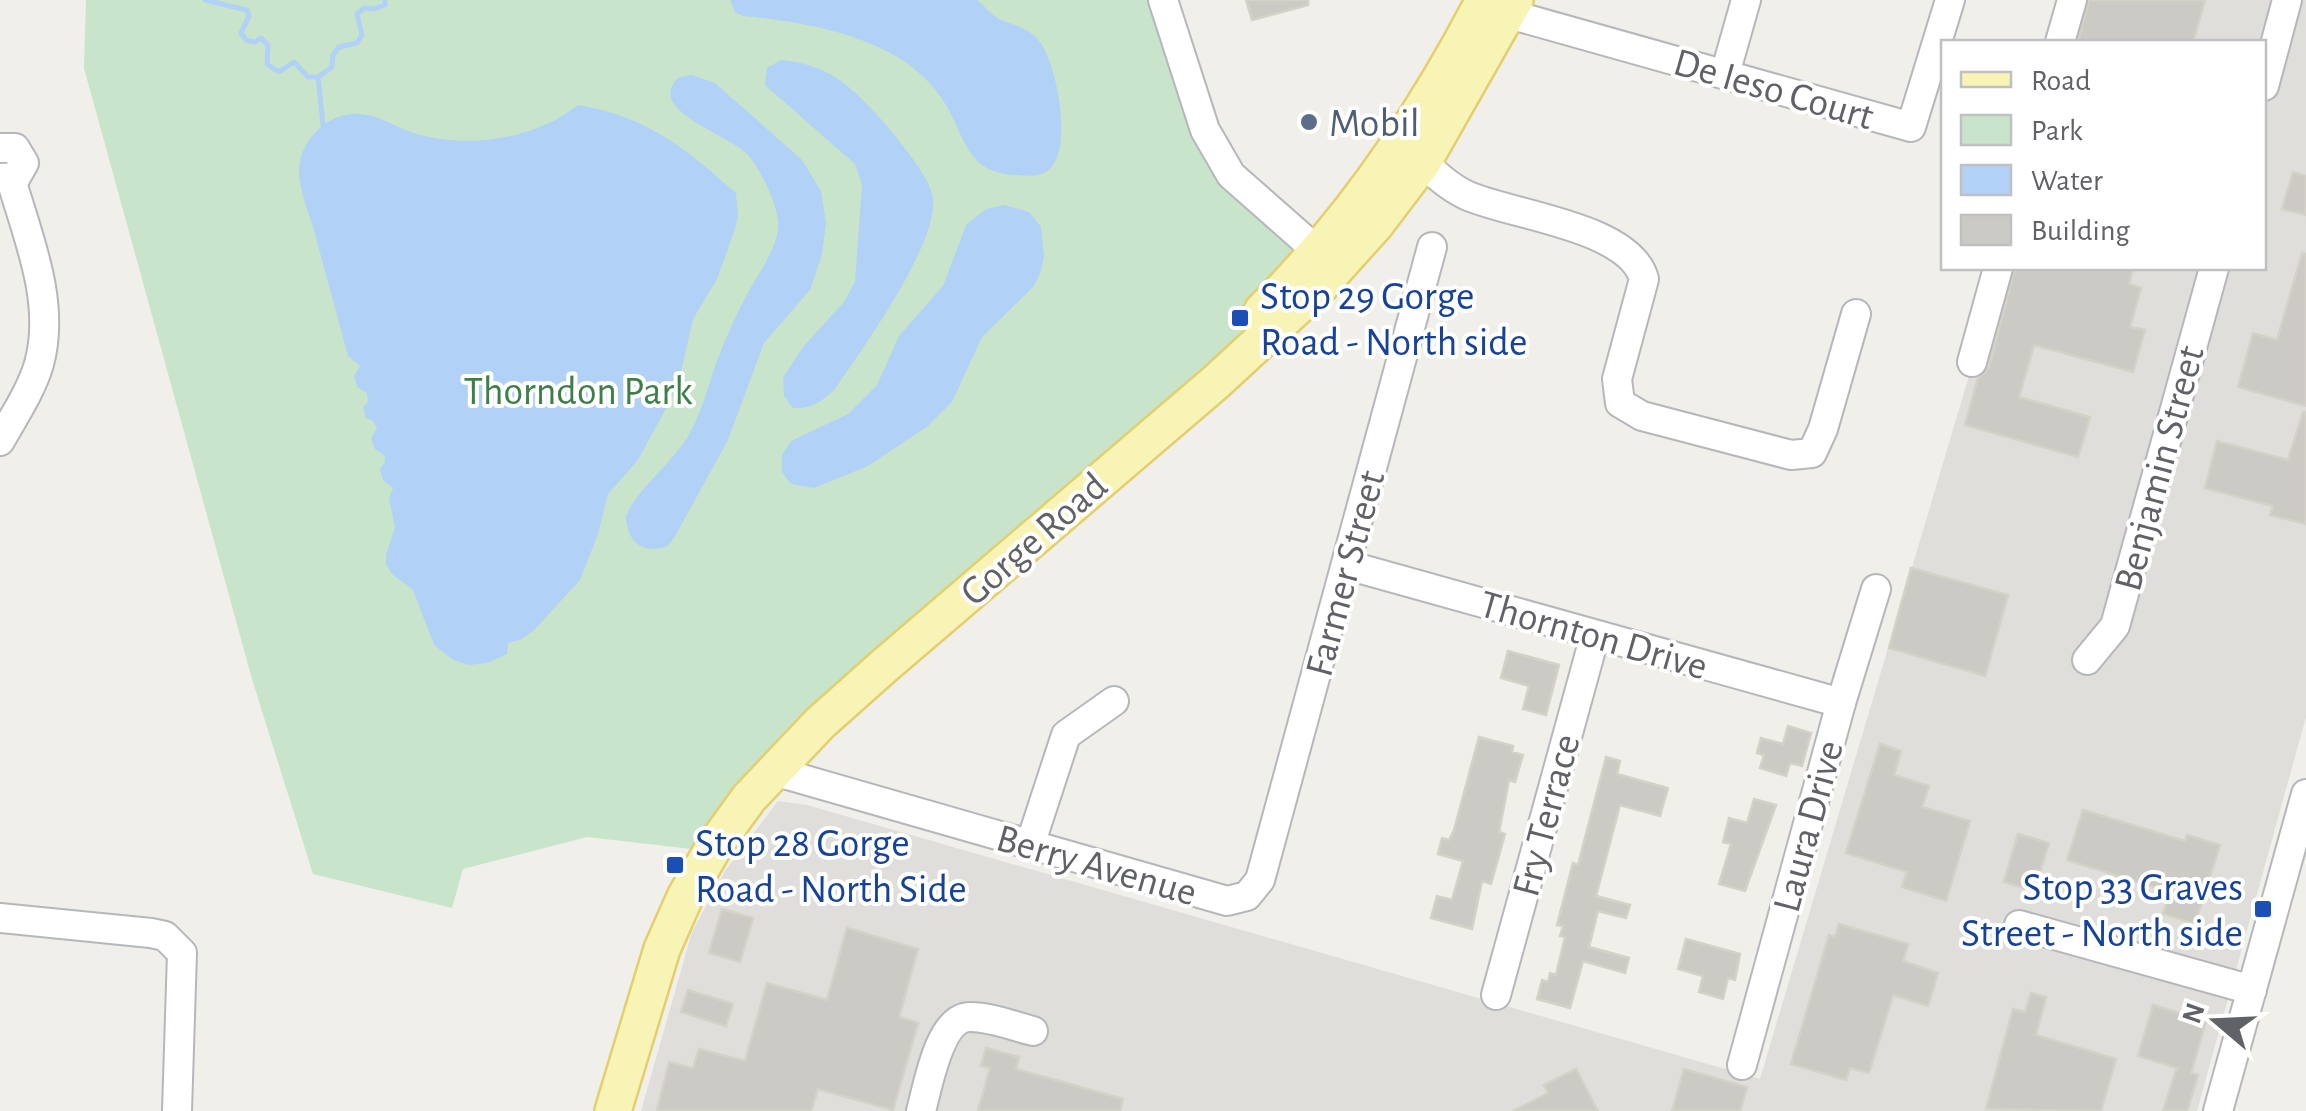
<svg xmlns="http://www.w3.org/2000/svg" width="2306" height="1111" viewBox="0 0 2306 1111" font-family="'Alegreya Sans',sans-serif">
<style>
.industrial{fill:#dfdeda}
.green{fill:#c8e4cb}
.water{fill:#b2d1f7}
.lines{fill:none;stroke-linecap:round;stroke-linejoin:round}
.stream{stroke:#b2d1f7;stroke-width:5}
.building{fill:#cccac5;stroke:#d4d2c7;stroke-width:2.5}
.minor-casing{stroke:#b5b7bb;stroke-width:32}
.major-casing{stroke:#e4cf6e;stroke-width:40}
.minor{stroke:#fff;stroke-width:28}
.major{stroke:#f7f4b6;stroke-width:35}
.service-dot{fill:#5c6f8a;stroke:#fff;stroke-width:4}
.transit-dot{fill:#1a4fb4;stroke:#fff;stroke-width:4}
.labels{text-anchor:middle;stroke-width:8;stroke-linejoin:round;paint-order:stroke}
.street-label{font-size:40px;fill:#606267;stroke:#fff}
.service-label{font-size:40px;fill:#4e5e75;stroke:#fff;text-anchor:start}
.transit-label{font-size:40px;fill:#164399;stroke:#fff;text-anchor:start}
.park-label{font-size:40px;fill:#3e7f48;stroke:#fff}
</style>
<rect width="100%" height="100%" fill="#f0efe9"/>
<polygon class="industrial" points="2080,0 2306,0 2306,717 2197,1111 641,1111 692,932 725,871 778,801 807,805 1760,1079 2001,268 2264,268 2264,42 2067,42"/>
<polygon class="green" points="86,0 1163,0 1205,130 1316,252 1216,358 793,725 748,771 692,849 587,837 463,869 452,908 313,874 252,679 84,68"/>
<g class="water">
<path d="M 730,0 L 977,0 C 985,6 992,16 1001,20 C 1016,26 1029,28 1040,42 C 1057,64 1075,155 1046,172 C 1038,177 1025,176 1016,175 C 967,173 966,139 946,105 C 936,88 920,72 904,61 C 857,31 797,21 743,16 L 735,12 Z"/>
<path d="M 781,60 C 826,64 849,84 878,116 C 893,133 931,177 933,198 C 938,245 862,349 835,389 C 821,402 812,409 793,408 L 784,396 L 783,378 L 802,348 L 844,302 L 855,282 L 862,185 L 855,164 L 765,85 L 767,68 Z"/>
<path d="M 692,75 L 715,83 L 802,160 L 821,191 L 826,223 L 822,255 L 810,290 L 764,343 L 728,440 L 674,538 L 668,546 C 642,555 627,542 626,516 C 638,488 670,465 687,438 C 700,417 707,390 715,366 C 725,340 736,314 750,289 C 761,269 781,243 778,219 C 775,200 762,172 749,156 C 733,136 655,114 673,84 C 678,76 684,76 692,75 Z"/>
<path d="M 578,105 C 646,116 685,148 736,193 L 738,217 L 734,232 L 717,279 L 693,319 L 680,376 L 670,401 L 638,460 L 608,494 L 598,534 L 580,580 L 535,629 L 522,639 L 508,643 L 507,654 L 487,663 L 469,665 L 453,660 L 434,645 L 413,590 L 392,574 L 386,565 L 386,555 L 395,527 L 389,499 L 393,488 L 383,480 L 380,469 L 385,462 L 385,456 L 375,449 L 371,438 L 377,428 L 373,421 L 366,418 L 363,407 L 368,402 L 367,393 L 357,387 L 354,376 L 360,366 L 348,356 C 337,314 325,272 314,230 C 308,211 299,190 299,170 C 300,142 324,116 352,114 C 376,112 395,128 417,134 C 468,149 536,139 578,105 Z"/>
<polygon points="1004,205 1029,212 1041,227 1044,256 1041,271 1034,286 982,337 952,402 928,426 868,466 814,488 791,484 782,472 782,455 791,441 848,414 877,385 899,336 943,286 966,225 986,209"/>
</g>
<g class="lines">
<g class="stream">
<polyline points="205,0 247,10 249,16 241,33 246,40 255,42 261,38 268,45 267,64 279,72 294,62 308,77 318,77"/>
<polyline points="323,125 318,77 332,67 333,55 339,47 357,43 362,35 357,14 364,8 374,9 385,5 385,0"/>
</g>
</g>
<g class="building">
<polygon points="1246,0 1308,0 1308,5 1252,20"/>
<polygon points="2089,0 2205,0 2193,42 2078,42"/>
<polygon points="2293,172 2306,176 2306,215 2282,209"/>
<polygon points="2302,253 2306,254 2306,406 2238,387 2253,333 2277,340"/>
<polygon points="2015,268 2133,268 2129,284 2141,288 2130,327 2145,330 2133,372 2034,345 2019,397 2090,417 2078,457 1965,425 1978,378 1989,367"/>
<polygon points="2303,412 2306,412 2306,524 2270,515 2273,506 2205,488 2217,441 2288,460"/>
<polygon points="1911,568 2008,595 1985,676 1889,648"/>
<polygon points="1508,651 1559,665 1546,715 1523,709 1529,686 1501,678"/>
<polygon points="1788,726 1811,733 1802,766 1790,763 1786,776 1760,768 1764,755 1757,753 1761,738 1783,744"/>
<polygon points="1479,737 1513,746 1512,752 1523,755 1515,782 1509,780 1499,832 1505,834 1491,884 1482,881 1472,929 1431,918 1437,896 1452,900 1463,861 1438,854 1442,838 1449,840 1454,830"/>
<polygon points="1880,744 1901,751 1894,775 1929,786 1922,807 1970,821 1946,901 1902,887 1907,872 1846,853"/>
<polygon points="1606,757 1620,761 1617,774 1668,788 1660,816 1620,805 1596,896 1630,905 1626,918 1598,911 1589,947 1629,958 1625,973 1583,961 1570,1008 1537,999 1542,980 1548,982 1550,973 1556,975 1565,937 1560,936 1563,926 1557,925 1573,863 1578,865"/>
<polygon points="1754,799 1776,805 1745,891 1719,884 1731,844 1723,842 1729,818 1747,823"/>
<polygon points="2083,810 2185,841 2187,835 2220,845 2195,924 2163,914 2170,892 2067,860"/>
<polygon points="2018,834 2049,843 2034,891 2004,882"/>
<polygon points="722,909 753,918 740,962 709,953"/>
<polygon points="1839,924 1908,944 1903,961 1938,973 1928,1006 1893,995 1869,1073 1850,1068 1846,1080 1791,1064 1829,935 1835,937"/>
<polygon points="847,928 918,949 899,1017 918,1023 893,1110 818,1089 811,1111 657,1111 669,1062 693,1068 699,1049 745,1061 767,983 827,1000"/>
<polygon points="1686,939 1740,954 1735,980 1728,978 1723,999 1699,992 1703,976 1678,969"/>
<polygon points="688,990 733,1004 726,1026 681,1012"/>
<polygon points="2031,993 2046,997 2036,1035 2116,1059 2101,1111 1986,1109 2013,1009 2025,1012"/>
<polygon points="2153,1005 2206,1021 2191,1073 2198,1075 2187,1111 2163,1111 2177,1068 2138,1056"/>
<polygon points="986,1048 1019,1057 1016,1069 1123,1099 1120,1111 978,1111 990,1068 981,1066"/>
<polygon points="1576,1069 1598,1111 1513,1111 1548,1093 1544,1085"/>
<polygon points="1684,1069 1747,1087 1740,1111 1672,1111"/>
</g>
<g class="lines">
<defs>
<g id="minor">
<polyline points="1163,0 1205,130 1231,175 1332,264"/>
<polyline points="1509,14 1911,127 1950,0"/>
<polyline points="2060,42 2072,0"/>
<polyline points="1725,74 1746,0"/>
<polyline points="2264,86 2287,0"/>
<polyline points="0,148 15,148 24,163 16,177 0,178"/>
<path d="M 1423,162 C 1436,175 1449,187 1466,195 C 1509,215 1630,226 1644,279 L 1617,379 L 1620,403 L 1642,416 L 1791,455 L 1812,453 L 1823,429 L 1856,314"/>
<polyline points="1972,362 1998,268"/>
<path d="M 0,441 C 14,416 31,391 39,364 C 56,302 28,238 11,179"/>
<polyline points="1347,565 1841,703"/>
<polyline points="2087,660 2115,626 2214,268"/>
<polyline points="774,771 1227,901 1247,896 1260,880 1432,247"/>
<polyline points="1030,845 1066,735 1114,701"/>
<polyline points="0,918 151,933 165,936 182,953 177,1111"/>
<polyline points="2019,925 2252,990"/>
<polyline points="1496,995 1595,635"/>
<polyline points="1742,1065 1841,703 1876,589"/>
<path d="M 921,1111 C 928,1086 939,1017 970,1017 C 991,1017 1013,1026 1033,1031"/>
<polyline points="2218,1111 2306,794"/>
</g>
<g id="major">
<path d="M 1262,311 C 1353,220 1425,114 1484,0"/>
<polyline points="613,1111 662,949 685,897 715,845 749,798 820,723 884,666 1216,382 1321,285 1376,224 1423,162 1515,0"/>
</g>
</defs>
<use href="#minor" class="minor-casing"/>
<use href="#major" class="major-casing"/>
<use href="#minor" class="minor"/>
<use href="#major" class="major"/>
</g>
<circle class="service-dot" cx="1309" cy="122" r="10"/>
<g class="transit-dot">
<rect x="1230" y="308" width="20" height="20" rx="5"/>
<rect x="665" y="855" width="20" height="20" rx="5"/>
<rect x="2253" y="899" width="20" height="20" rx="5"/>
</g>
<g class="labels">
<g class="street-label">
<text transform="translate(1774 88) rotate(16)" y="14">De Ieso Court</text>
<text transform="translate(2158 468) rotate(-75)" y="14">Benjamin Street</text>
<text transform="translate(1033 538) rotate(-41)" y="14">Gorge Road</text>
<text transform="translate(1344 573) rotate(-75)" y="14">Farmer Street</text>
<text transform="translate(1594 634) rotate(16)" y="14">Thornton Drive</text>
<text transform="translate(1545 815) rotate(-75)" y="14">Fry Terrace</text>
<text transform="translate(1807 826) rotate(-75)" y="14">Laura Drive</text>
<text transform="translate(1097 864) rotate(16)" y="14">Berry Avenue</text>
</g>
<g class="service-label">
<text x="1329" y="136">Mobil</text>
</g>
<g class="transit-label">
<text x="1260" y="309">Stop 29 Gorge<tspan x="1260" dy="46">Road - North side</tspan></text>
<text x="695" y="856">Stop 28 Gorge<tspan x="695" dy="46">Road - North Side</tspan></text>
<text x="2243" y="900" text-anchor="end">Stop 33 Graves<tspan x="2243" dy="46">Street - North side</tspan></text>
</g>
<g class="park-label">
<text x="578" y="404">Thorndon Park</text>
</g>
</g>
<rect x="1941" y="40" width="325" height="230" fill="#ffffff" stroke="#bfc0c2" stroke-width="2.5"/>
<rect x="1961" y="72" width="50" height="15" fill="#f7f4b6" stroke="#bfc0c2" stroke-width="2.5"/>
<text x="2031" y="90" font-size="30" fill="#606267">Road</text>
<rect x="1961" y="115" width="50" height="30" fill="#c8e4cb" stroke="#bfc0c2" stroke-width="2.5"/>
<text x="2031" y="140" font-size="30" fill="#606267">Park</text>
<rect x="1961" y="165" width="50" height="30" fill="#b2d1f7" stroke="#bfc0c2" stroke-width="2.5"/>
<text x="2031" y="190" font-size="30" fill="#606267">Water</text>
<rect x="1961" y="215" width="50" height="30" fill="#cccac5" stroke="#bfc0c2" stroke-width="2.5"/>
<text x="2031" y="240" font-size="30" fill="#606267">Building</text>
<g transform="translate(2216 1021) rotate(289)" stroke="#ffffff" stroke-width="8" paint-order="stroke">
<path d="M0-8L18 38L0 25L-18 38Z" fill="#606267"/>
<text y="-15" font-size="28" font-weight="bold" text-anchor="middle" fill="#606267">N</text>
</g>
</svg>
